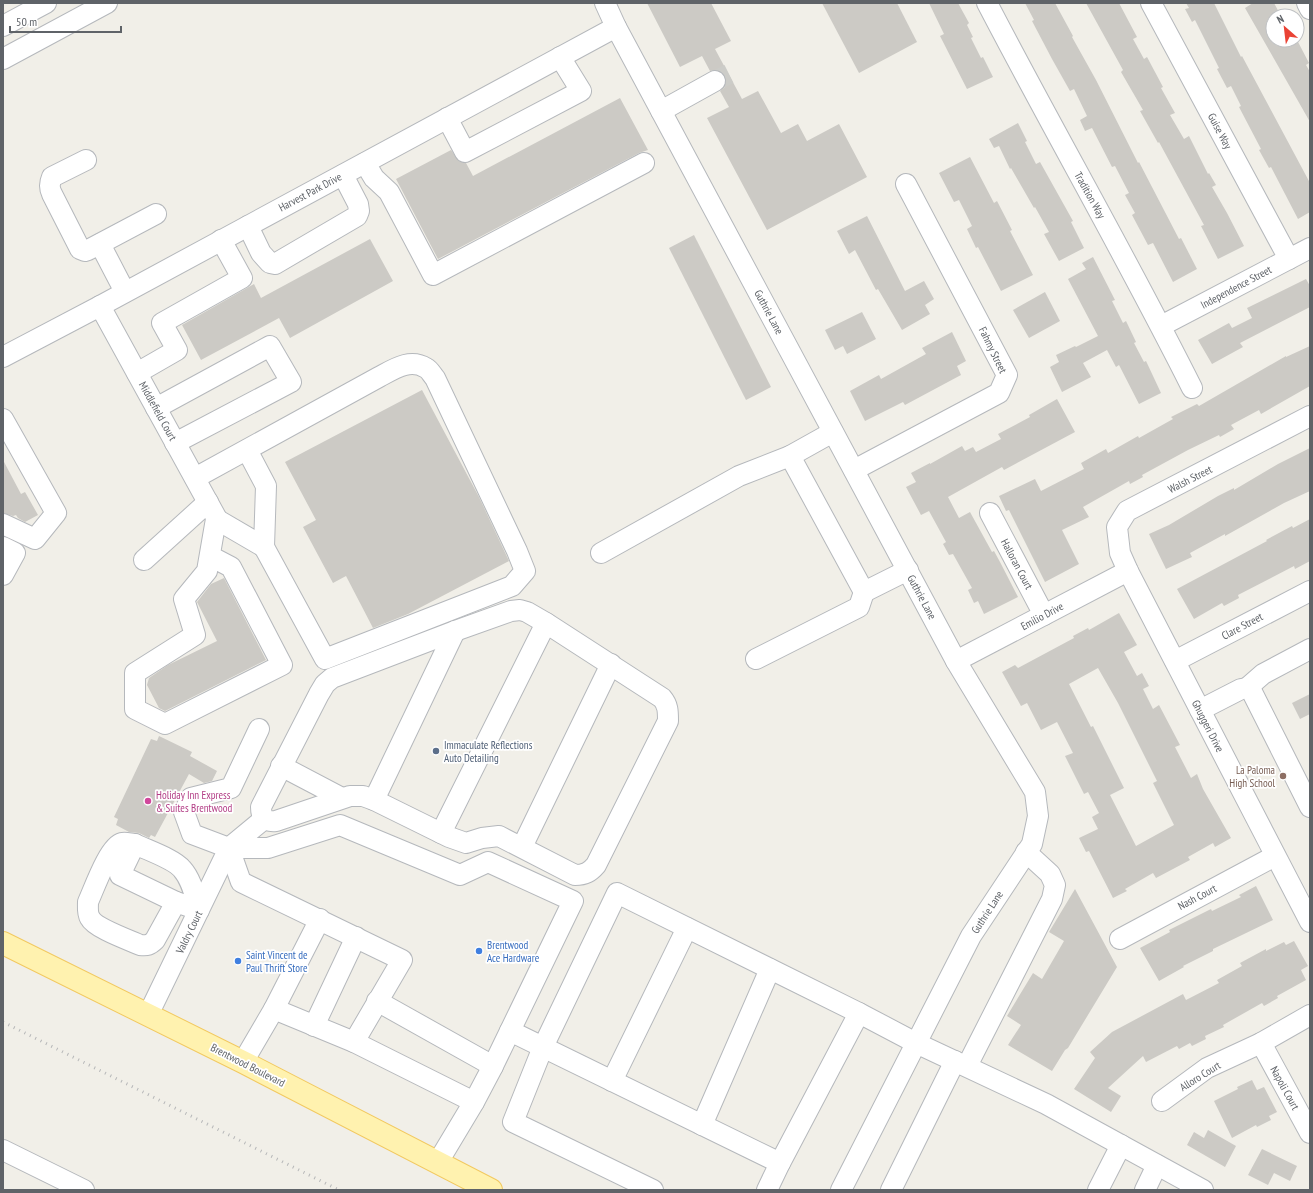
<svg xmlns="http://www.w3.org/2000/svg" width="1313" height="1193" viewBox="0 0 1313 1193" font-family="'PT Sans Narrow',sans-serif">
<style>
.building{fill:#cccac5;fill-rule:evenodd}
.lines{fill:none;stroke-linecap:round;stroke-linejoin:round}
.minor-tunnel{stroke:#ccccc8;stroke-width:20;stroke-dasharray:20 10;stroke-linecap:butt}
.minor-casing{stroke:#b5b8bc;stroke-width:22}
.major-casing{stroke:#f2c960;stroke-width:24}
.minor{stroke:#fff;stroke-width:20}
.major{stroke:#fff2af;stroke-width:22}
.rail{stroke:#b6b7b8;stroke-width:3;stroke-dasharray:1 5;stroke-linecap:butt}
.service-dot{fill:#5c6f8a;stroke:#fff;stroke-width:1.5}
.education-dot{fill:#8d6e63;stroke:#fff;stroke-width:1.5}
.hotel-dot{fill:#d1479c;stroke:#fff;stroke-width:1.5}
.shop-dot{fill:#3f7fe0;stroke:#fff;stroke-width:1.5}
.labels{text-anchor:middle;stroke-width:3.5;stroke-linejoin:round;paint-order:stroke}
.street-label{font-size:11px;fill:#5f6368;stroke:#fff}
.service-label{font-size:11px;fill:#4e5e75;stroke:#fff;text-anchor:start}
.education-label{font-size:11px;fill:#785e54;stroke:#fff;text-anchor:end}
.hotel-label{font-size:11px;fill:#b23c85;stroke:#fff;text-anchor:start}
.shop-label{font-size:11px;fill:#366cbe;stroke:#fff;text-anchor:start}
</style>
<rect width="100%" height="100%" fill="#f1efe8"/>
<g class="building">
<polygon points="647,3 711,3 731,41 715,49 742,99 758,91 781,133 798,124 807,141 839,124 867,177 767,230 707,118 729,107 720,91 725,87 726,82 725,76 721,71 715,70 710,71 702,56 680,67"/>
<polygon points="822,3 897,3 917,42 859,73"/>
<polygon points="929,3 958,3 969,23 967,25 973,37 971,38 981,58 983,57 993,77 967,89 940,36 944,34"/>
<polygon points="1025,3 1055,3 1073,36 1072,37 1096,80 1138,163 1139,162 1179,239 1181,238 1197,269 1173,282 1153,243 1148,245 1132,215 1135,213 1125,195 1129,193 1115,166 1112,167 1092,128 1085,131 1080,120 1087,116 1074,89 1070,91 1052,59 1032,21 1034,20"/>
<polygon points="1086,3 1119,3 1137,37 1133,39 1144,59 1147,57 1163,87 1161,88 1175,113 1170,115 1184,139 1189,136 1208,174 1209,173 1216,185 1212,187 1227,213 1244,246 1218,259 1201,226 1204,225 1159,142 1158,143 1140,111 1143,110 1121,72 1123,70"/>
<polygon points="1186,3 1214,3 1241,57 1242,56 1310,183 1310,212 1298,219 1271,167 1269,168 1259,150 1261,149 1239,107 1241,106 1231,86 1227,88 1217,69 1219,68 1195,20 1192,22 1185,9 1189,8"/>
<polygon points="1253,3 1274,3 1281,16 1273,16 1273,40 1297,40 1309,63 1306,65 1310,72 1310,122 1245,8"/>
<polygon points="620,98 648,150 639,153 438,259 396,179 451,150 459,161 466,163 473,176"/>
<polygon points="1018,123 1027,141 1025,142 1036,164 1040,162 1073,221 1071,222 1084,248 1059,261 1044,234 1049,232 1035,207 1034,208 1011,168 1010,169 999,146 994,148 989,139"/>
<polygon points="970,157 994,203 997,201 1012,230 1010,231 1033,275 1001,291 978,247 976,248 967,229 972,226 959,200 954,202 939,173"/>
<polygon points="867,216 905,291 924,281 934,299 925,305 930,314 902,330 878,289 876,290 855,250 849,254 837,231"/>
<polygon points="694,235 771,387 746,400 669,248"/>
<polygon points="370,239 393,281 290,338 279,318 201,360 182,325 254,284 261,298"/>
<polygon points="1093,257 1115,300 1112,301 1123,323 1126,321 1136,342 1134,343 1144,362 1146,361 1161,393 1139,404 1119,365 1116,367 1107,350 1083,363 1091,377 1062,392 1050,367 1059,362 1056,355 1075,346 1076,347 1098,336 1068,279 1086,269 1082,263"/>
<polygon points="1306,279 1310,286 1310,307 1240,343 1243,347 1212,364 1198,340 1229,323 1232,328 1252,318 1247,308"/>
<polygon points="1045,292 1060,321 1029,338 1013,310"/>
<polygon points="862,312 876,339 847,354 843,346 835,350 825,330"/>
<polygon points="952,332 966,361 957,366 961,375 905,405 903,402 865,421 850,391 879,375 881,379 926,354 922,348"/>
<polygon points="1310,346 1310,386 1261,414 1259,410 1231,425 1234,429 1220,437 1219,435 1188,450 1142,475 1143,477 1130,484 1129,481 1083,507 1089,517 1062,530 1079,564 1045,582 1009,510 1006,511 999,496 1035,479 1041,491 1084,469 1081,463 1106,449 1108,453 1138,436 1139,438 1173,419 1171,417 1197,404 1199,406 1286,356 1286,357"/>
<polygon points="422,390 479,497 509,561 408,614 373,628 346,576 333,583 303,527 316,520 285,462"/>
<polygon points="1057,399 1075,432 1004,470 1002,467 948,497 959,518 970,512 992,552 994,551 1000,562 1018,597 984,614 978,601 974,603 968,590 972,588 953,554 949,555 943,544 946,542 929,511 921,515 906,487 916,482 911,473 930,463 930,464 962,446 965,451 973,447 976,452 1001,439 998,434 1030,417 1029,415"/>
<polygon points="1310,448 1310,491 1284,503 1225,536 1225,534 1190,553 1192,557 1166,569 1149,534 1169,525 1218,496 1234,488 1234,490 1278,464"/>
<polygon points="3,460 21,494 25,492 38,515 25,522 18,518 16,515 13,516 3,513"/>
<polygon points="1310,519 1310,561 1295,569 1294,566 1238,595 1239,598 1224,606 1222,603 1194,619 1177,589 1267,541 1266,540 1292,526 1293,528"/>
<polygon points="224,578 266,660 165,711 159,708 147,685 149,678 168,665 217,641 197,602 211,584"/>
<path d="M 1119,613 L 1137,645 L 1124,652 L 1137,676 L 1142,673 L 1149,686 L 1143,689 L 1153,709 L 1159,705 L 1180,745 L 1175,747 L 1191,778 L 1197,774 L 1203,789 L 1231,838 L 1215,847 L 1213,843 L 1188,857 L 1190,860 L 1156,878 L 1153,873 L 1125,889 L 1127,891 L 1113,898 L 1089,851 L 1086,852 L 1079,838 L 1098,829 L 1092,817 L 1099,813 L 1088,792 L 1084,794 L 1065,756 L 1073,753 L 1057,722 L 1041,730 L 1027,703 L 1021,706 L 1002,672 L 1015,665 L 1018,668 L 1074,638 L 1073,636 L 1088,628 L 1089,630 ZM 1098,668 L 1118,703 L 1157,781 L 1153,783 L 1174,825 L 1136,846 L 1110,795 L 1124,788 L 1093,726 L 1091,727 L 1069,684 Z"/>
<polygon points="1310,694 1310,714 1300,719 1292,703"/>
<polygon points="159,736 192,752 190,756 217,771 212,781 204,783 189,774 155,837 151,835 149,838 139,833 129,832 116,825 118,819 114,817 151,739 157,741"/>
<polygon points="1256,886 1273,920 1213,949 1213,951 1183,966 1184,967 1159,981 1140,948 1170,932 1169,930 1211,909 1212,911 1241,897 1239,895"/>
<polygon points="1075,889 1117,967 1068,1048 1065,1050 1052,1071 1008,1045 1021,1025 1007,1016 1033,973 1042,979 1064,941 1049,932"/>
<polygon points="1294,941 1308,966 1301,970 1306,980 1277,996 1278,998 1264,1006 1262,1003 1223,1025 1224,1027 1205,1036 1206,1039 1192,1046 1190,1043 1179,1049 1177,1046 1146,1062 1143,1056 1108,1088 1121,1096 1111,1112 1074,1089 1095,1058 1090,1052 1112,1032 1183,994 1186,1000 1219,983 1217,980 1242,966 1240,963 1266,949 1266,951 1284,942 1286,945"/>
<polygon points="1252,1080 1257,1090 1264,1087 1277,1112 1269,1116 1271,1120 1257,1127 1256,1125 1232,1138 1214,1101 1238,1089 1237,1087"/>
<polygon points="1208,1130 1236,1146 1225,1167 1187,1145 1194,1132 1204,1138"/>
<polygon points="1262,1149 1297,1166 1290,1181 1274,1173 1268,1185 1248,1175"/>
</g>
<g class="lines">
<polyline class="minor-tunnel" points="715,81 729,74"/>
<defs>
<g id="minor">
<polyline points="605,3 616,27 956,661 1035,792 1038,816 1032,844 971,936 841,1190"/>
<path d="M 987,3 C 1054,132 1127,258 1192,388"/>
<polyline points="1151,3 1289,259"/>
<polyline points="1307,3 1310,9"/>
<polyline points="3,26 46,3"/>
<polyline points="3,59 107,3"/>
<polyline points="661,111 715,81"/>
<polyline points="447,118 465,152 581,91 560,57"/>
<path d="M 86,160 L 52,177 C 49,184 49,188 52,194 L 80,249 L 85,251 L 88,250 L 156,214"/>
<polyline points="365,163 374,178 389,192 433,275 644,163"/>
<polyline points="248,226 261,253 270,263 275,264 357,216 359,211 358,204 343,175"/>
<polyline points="100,244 125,292"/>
<polyline points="100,306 216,517 216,519 207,571 184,599 195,635 135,673 135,709 165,724 282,665 231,567 210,556"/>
<polyline points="1161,326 1310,248"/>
<polyline points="3,357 100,306 616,27"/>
<polyline points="137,373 177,350 162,323 242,278 221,240"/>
<polyline points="156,408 270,346 291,382 175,443"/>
<polyline points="1310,416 1127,511 1117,527 1120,553 1128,571 1310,922"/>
<polyline points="3,419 56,513 35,539 3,524"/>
<polyline points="833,432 790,456 864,592 908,570"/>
<polyline points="854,470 999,393 1007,375 906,184"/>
<path d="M 195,478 L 379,377 C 394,369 410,358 426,368 C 430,370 432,375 435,378 L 517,551 L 525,571 L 512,586 L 325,659 L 264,547"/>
<polyline points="990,513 1044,615"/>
<polyline points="216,519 264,547 266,486 247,450"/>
<polyline points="3,547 15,553 3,575"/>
<polyline points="601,553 739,476 790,456"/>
<polyline points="144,560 208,502"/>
<path d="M 520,610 L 527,612 L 546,623 L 662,698 C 668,705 668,711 668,721 L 596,865 C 590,872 585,875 575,875 L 499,836 L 482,838 L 466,843 L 449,837 L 374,800 L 363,796 L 350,796 L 276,821 C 265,822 261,818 261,807 L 319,694 L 325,684 L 332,678 L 455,631 L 511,611 Z"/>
<polyline points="756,659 859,607 864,592"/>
<polyline points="956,661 1128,571"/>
<polyline points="1175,661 1310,591"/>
<polyline points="1247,688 1263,674 1310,649"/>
<polyline points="1200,710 1241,689 1247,688 1252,692 1310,807"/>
<polyline points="259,729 231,788 191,798 184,812 192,834 229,848 268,848 340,825 460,875 488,862 573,901 493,1066 474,1102 354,1042"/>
<polyline points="281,766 342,798"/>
<polyline points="374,800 455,631"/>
<polyline points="441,833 546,623"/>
<path d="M 135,844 C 147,850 174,859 182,869 C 192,880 195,897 199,910 L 176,902 L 120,875 Z"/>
<path d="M 135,844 C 131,844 126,842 122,843 C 109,846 94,889 88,902 C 88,907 87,913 90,918 C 95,928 129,940 140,945 C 147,946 150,945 155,940 L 176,902"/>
<polyline points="522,847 611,664"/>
<polyline points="229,848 241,882 402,960 354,1042 274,1009 243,1062"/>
<polyline points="1120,939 1275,856"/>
<polyline points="377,1001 493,1066"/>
<polyline points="274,1009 320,919"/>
<polyline points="859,1013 916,1043 1046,1104 1203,1190"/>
<polyline points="148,1015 229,848 264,819"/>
<polyline points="314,1026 356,937"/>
<polyline points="510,1031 780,1163 767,1190"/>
<polyline points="1261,1043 1310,1133"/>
<polyline points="967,1066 1052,899 1055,885 1050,874 1026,852"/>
<polyline points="612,1081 687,928"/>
<polyline points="1162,1101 1207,1068 1261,1043 1310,1015"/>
<polyline points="702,1125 770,969"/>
<polyline points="3,1150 84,1190"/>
<polyline points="438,1162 474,1102"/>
<polyline points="653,1190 513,1122 543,1047 617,893 859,1013 780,1163"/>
<polyline points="891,1190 955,1061"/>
<polyline points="1098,1190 1121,1145"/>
<polyline points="1145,1190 1157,1165"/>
</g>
<polyline id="major" points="3,943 243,1062 491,1190"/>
</defs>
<use href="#minor" class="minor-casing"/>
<use href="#major" class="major-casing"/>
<use href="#minor" class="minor"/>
<use href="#major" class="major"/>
<polyline class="rail" points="3,1022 339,1190"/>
</g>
<circle class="service-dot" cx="436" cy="751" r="4"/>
<circle class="education-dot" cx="1283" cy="776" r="4"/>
<circle class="hotel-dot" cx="148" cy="801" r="4"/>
<g class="shop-dot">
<circle cx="479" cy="951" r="4"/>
<circle cx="238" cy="961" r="4"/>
</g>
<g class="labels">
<g class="street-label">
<text transform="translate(1220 131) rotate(62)" y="4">Guise Way</text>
<text transform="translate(310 192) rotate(-28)" y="4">Harvest Park Drive</text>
<text transform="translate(1090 195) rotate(61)" y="4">Tradition Way</text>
<text transform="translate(1236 287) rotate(-28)" y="4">Independence Street</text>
<text transform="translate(769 312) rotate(62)" y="4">Guthrie Lane</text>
<text transform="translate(993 350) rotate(64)" y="4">Fahmy Street</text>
<text transform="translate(158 411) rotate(61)" y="4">Middlefield Court</text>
<text transform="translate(1190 479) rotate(-27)" y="4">Walsh Street</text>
<text transform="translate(1017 564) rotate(62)" y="4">Halloran Court</text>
<text transform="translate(922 597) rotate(62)" y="4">Guthrie Lane</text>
<text transform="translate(1042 616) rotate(-28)" y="4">Emilio Drive</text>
<text transform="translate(1242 626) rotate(-28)" y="4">Clare Street</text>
<text transform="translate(1208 726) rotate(63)" y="4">Ghuggeri Drive</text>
<text transform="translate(1197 897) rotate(-28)" y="4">Nash Court</text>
<text transform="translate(987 912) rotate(-57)" y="4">Guthrie Lane</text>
<text transform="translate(189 932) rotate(-64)" y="4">Valdry Court</text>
<text transform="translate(248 1065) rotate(27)" y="4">Brentwood Boulevard</text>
<text transform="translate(1200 1076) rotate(-32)" y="4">Alloro Court</text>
<text transform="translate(1285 1088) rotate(61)" y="4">Napoli Court</text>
</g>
<g class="service-label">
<text x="444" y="749">Immaculate Reflections<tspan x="444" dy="13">Auto Detailing</tspan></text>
</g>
<g class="education-label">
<text x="1275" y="774">La Paloma<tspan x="1275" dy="13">High School</tspan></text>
</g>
<g class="hotel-label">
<text x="156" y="799">Holiday Inn Express<tspan x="156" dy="13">&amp; Suites Brentwood</tspan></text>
</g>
<g class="shop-label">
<text x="487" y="949">Brentwood<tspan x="487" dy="13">Ace Hardware</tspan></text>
<text x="246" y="959">Saint Vincent de<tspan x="246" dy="13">Paul Thrift Store</tspan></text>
</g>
</g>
<rect width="1313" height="1193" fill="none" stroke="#5f6368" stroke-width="8"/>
<g transform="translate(1285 28) rotate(332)"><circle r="19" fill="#ffffff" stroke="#bfc1c3"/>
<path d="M0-3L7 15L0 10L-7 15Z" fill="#ea4335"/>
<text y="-6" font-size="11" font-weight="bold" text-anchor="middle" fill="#5f6368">N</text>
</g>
<path d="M10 26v6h111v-6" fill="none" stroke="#5f6368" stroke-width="2"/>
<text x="16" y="26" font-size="12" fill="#5f6368" stroke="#ffffff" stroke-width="3" paint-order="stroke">50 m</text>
</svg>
